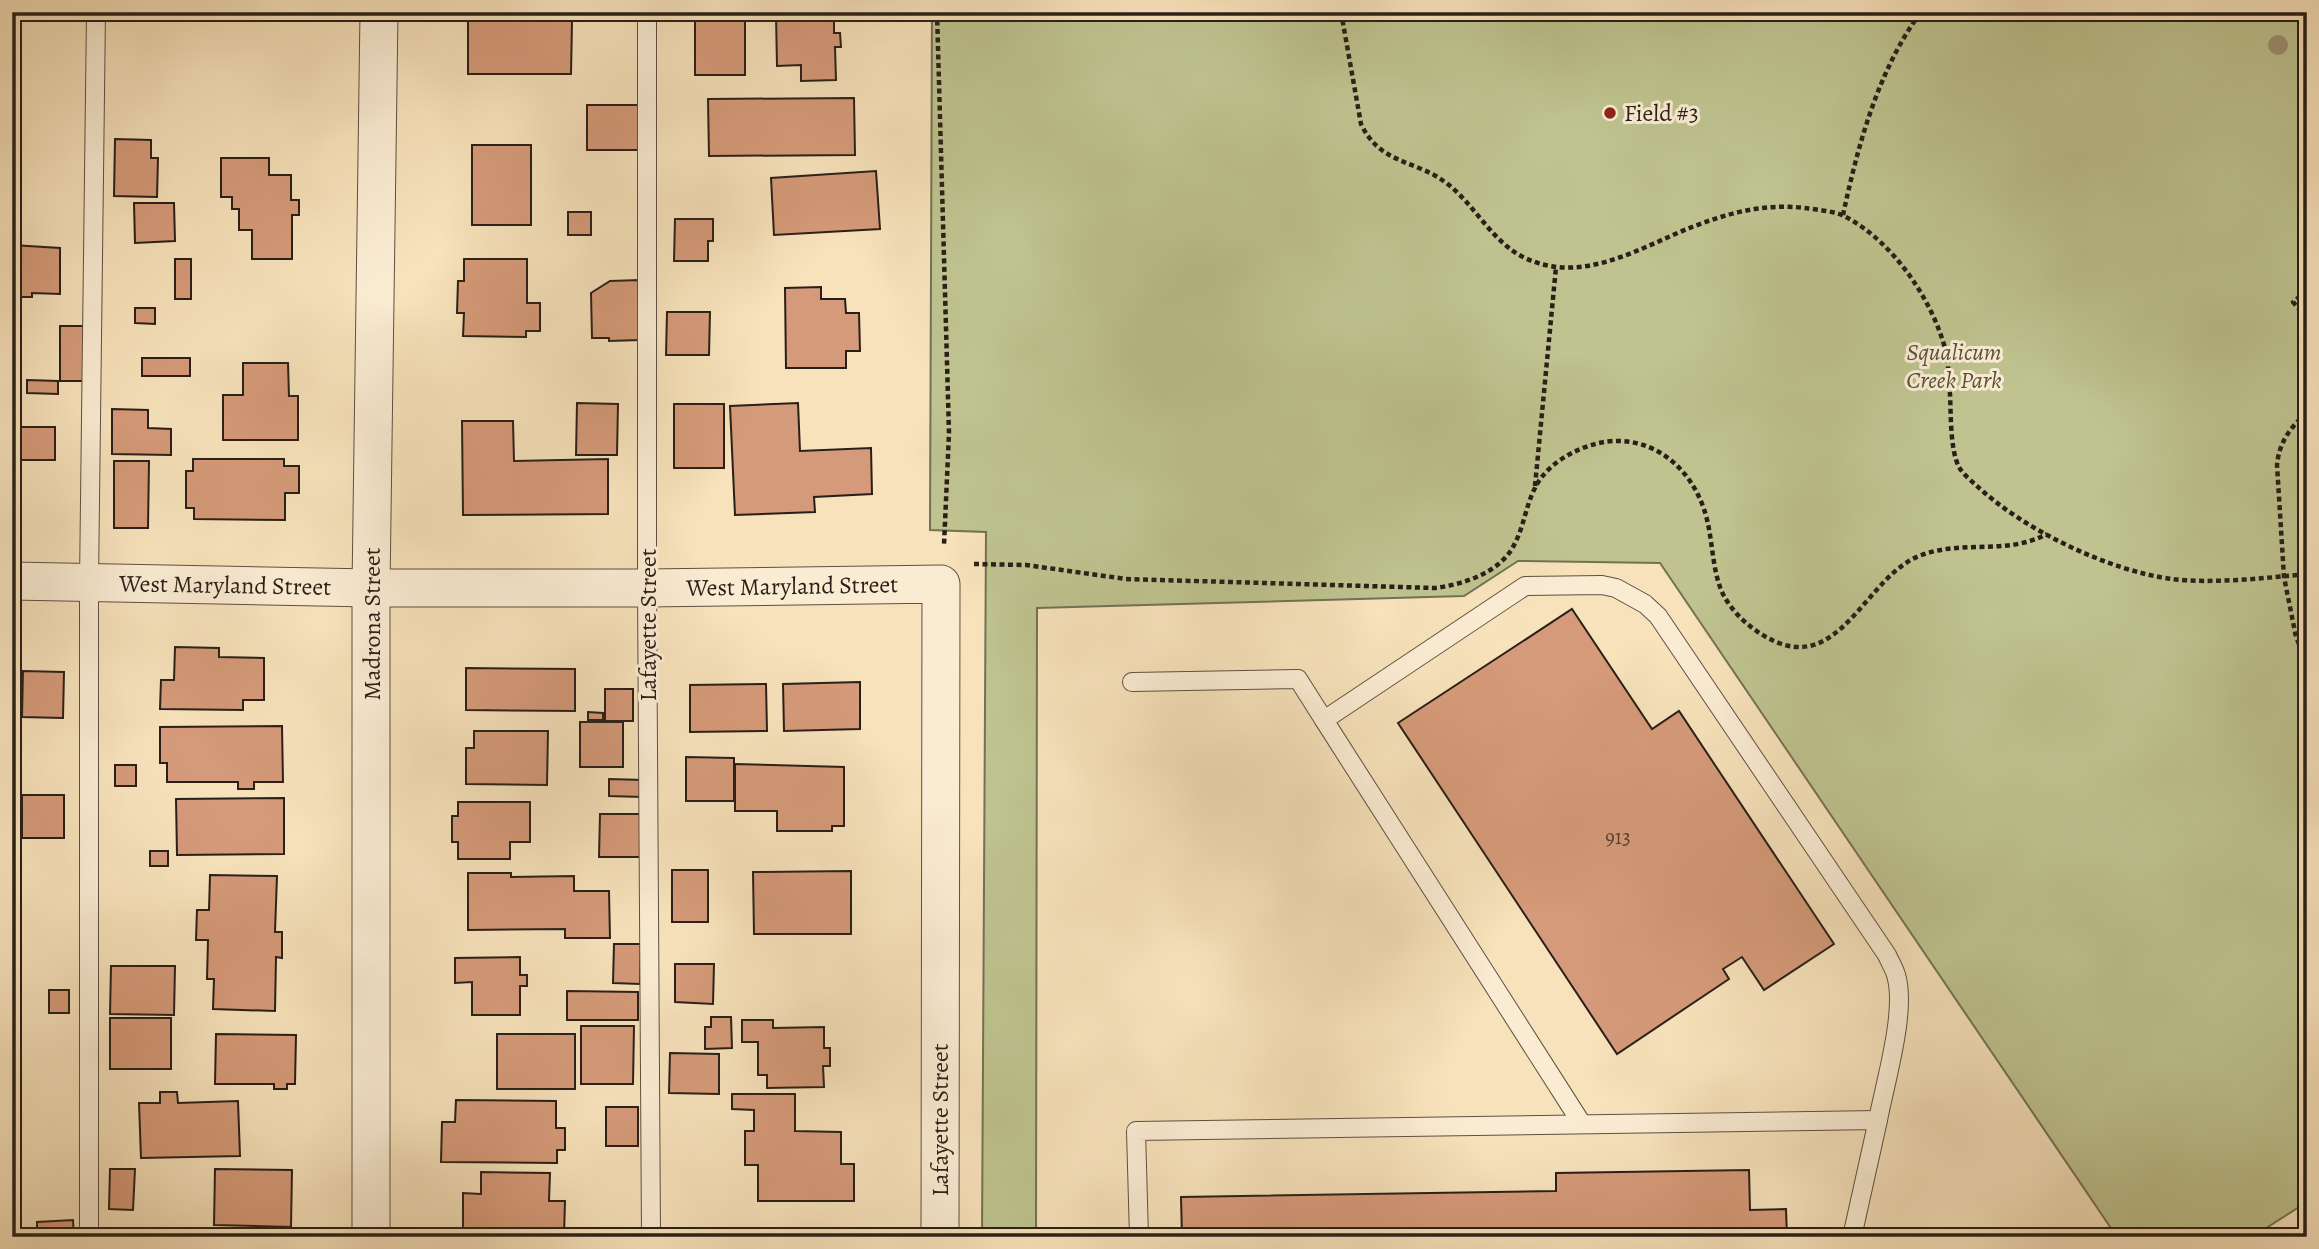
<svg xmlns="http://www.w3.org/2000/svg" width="2319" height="1249" viewBox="0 0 2319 1249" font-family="Alegreya,serif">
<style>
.green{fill:#bec38f;stroke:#747154;stroke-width:2}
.building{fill:#d59a79;stroke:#2a1f18;stroke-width:2}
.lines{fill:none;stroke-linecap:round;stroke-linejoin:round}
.lane-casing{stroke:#5d5041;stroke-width:20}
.street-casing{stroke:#5d5041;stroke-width:39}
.path{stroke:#2a1f18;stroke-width:4.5;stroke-dasharray:5 3.5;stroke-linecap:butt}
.lane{stroke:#faecd3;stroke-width:18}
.street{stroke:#faecd3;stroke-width:37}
.tree{fill:#9e9275}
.poi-dot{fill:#8f2418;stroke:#faecd3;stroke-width:2.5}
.labels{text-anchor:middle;stroke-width:6;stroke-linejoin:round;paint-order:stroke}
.number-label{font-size:21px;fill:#553e30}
.poi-label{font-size:24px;fill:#2a1f18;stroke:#faecd3;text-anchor:start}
.park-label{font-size:24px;font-style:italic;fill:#56503c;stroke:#faecd3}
.street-label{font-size:24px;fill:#2a1f18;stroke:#faecd3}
</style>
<rect width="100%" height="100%" fill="#f7e2bb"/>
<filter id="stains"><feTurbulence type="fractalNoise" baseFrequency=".00286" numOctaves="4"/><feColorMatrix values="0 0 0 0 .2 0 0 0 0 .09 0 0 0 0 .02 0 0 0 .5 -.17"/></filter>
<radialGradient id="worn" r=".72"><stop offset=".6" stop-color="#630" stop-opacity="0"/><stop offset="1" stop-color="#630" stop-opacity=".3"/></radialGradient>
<polygon class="green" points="932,12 2307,12 2307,1202 2252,1237 2117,1237 1660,563 1518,561 1464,596 1037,608 1036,1237 982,1237 986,532 930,530"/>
<g class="building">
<polygon points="799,12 834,12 834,33 840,33 841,47 835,47 836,80 801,81 801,65 777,66 776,15"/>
<rect x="695" y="19" width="50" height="56"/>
<polygon points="468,21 572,21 571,74 468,74"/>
<polygon points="854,98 855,155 709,156 708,99"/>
<rect x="587" y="105" width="52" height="45"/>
<polygon points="115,139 151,140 151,158 158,158 157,197 114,196"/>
<rect x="472" y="145" width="59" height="80"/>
<polygon points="221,158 269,158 269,175 291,175 291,200 299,200 299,215 292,215 292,259 252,259 252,230 239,230 239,209 232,209 232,197 221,197"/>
<polygon points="876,171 880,229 774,235 771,178"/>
<polygon points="134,203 174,203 175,241 135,243"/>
<rect x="568" y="212" width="23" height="23"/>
<polygon points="675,219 713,219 713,241 708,241 708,261 674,261"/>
<polygon points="12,245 60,248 60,294 32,293 32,297 12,297"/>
<rect x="175" y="259" width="16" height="40"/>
<polygon points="464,259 527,259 527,303 540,303 540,331 526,331 526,337 463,336 464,313 457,313 458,281 464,281"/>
<polygon points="639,280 640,340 609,341 609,338 592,338 591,293 610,281"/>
<polygon points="821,287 821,299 845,299 846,313 859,313 860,351 846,351 846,368 786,368 785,288"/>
<polygon points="135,308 155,308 155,324 135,323"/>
<polygon points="667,312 710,312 709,355 666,355"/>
<rect x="60" y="326" width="25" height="55"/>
<rect x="142" y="358" width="48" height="18"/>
<polygon points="243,363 288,363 289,396 298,396 298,440 223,440 223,395 243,395"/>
<polygon points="27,380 58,381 58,394 27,393"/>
<polygon points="577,403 618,404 617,455 576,455"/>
<polygon points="798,403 800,451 871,448 872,494 814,497 815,512 735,515 730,406"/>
<rect x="674" y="404" width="50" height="64"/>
<polygon points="112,409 148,410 148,428 171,429 171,455 112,454"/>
<polygon points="462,421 513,421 514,461 608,459 608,514 463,515"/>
<rect x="20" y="427" width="35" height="33"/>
<polygon points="193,459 284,459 284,466 299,466 299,493 285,493 285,520 194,519 194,508 186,508 186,471 193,471"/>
<polygon points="114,461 149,461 148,528 114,528"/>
<rect x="12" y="477" width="5" height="58"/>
<polygon points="1572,609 1652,729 1679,711 1834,944 1764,990 1742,957 1723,969 1729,979 1617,1054 1398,723"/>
<polygon points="175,647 219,648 219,657 264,658 264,700 243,700 243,710 160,709 161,680 174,680"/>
<polygon points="466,668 575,669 575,711 466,710"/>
<polygon points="23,671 64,672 63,718 22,717"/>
<polygon points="860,682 860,729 784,731 783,684"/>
<polygon points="766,684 767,731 690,732 690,685"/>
<rect x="605" y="689" width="28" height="32"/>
<polygon points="588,712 603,713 603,720 588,720"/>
<rect x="580" y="722" width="43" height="45"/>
<polygon points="282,726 283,782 254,782 254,789 238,789 238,782 167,782 167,763 160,763 160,727"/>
<polygon points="474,731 548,731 547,785 466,784 466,748 474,748"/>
<polygon points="686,757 734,758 734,801 686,801"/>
<polygon points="735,764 844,767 844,826 832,826 832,831 777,831 777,811 735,811"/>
<rect x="115" y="765" width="21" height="21"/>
<polygon points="609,779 643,780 642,797 609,796"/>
<rect x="22" y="795" width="42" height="43"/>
<polygon points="284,798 284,854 177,855 176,799"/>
<polygon points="458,802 530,802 530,842 510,842 510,859 458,859 458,842 452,842 452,816 458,816"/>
<rect x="12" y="814" width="3" height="46"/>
<polygon points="600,814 642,814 642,857 599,857"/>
<rect x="150" y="851" width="18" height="15"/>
<rect x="672" y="870" width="36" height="52"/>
<polygon points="851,871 851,934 754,934 753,872"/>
<polygon points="468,873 511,873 511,877 574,876 574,891 609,891 610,938 565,938 565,929 468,930"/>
<polygon points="210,875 277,876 275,932 282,932 282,958 276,957 275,1011 213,1009 214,979 207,979 208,940 196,940 197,910 209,910"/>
<polygon points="614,944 641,944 640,984 613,983"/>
<polygon points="520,957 520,975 527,975 527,986 520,986 520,1015 472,1015 472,982 455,983 455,958"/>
<polygon points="675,964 714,964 713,1004 675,1002"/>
<polygon points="111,966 175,966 174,1015 110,1014"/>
<rect x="49" y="990" width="20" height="23"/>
<polygon points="567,991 638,992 638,1020 567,1020"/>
<polygon points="711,1017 731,1017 732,1048 705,1049 705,1027 711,1027"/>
<rect x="110" y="1018" width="61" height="51"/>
<polygon points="742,1020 773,1020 773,1028 824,1027 824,1048 830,1048 830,1066 823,1066 824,1087 767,1088 767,1075 758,1075 758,1042 742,1042"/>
<polygon points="581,1026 634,1026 633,1084 581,1084"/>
<polygon points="216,1034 296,1035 295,1084 287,1084 287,1089 274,1089 274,1084 215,1084"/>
<rect x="497" y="1034" width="78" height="55"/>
<polygon points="670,1053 719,1054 719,1094 669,1093"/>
<polygon points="160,1092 177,1092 178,1103 238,1101 240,1156 141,1158 139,1103 160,1103"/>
<polygon points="732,1094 795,1094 795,1131 841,1132 841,1164 854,1164 854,1201 758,1201 758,1165 745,1165 745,1131 754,1131 754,1110 732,1109"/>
<polygon points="456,1100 556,1101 556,1128 565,1128 565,1150 557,1150 557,1163 441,1162 442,1122 455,1122"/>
<rect x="606" y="1107" width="32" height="39"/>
<polygon points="110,1169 135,1169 133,1210 109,1209"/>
<polygon points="215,1169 292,1170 291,1227 214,1225"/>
<polygon points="1749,1170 1750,1210 1786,1209 1787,1237 1182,1237 1181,1197 1556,1191 1556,1173"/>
<polygon points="481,1172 550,1173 549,1201 565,1201 564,1235 463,1237 463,1193 481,1194"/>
<polygon points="73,1220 74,1237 22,1237 22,1234 37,1234 37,1222"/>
</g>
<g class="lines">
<defs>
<g id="lane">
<polyline points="647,12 647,588 651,1237"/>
<polyline points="1132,682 1298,679 1324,720"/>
<path d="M 1582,1124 L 1324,720 L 1525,586 L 1602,585 L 1616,588 L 1645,604 L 1658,616 L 1887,955 C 1890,962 1894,968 1896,975 C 1907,1010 1885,1083 1878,1120"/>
<polyline points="89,1237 89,582 96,12"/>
<polyline points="1139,1237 1136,1131 1878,1120 1852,1237"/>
</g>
<g id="street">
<polyline points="12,581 371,588 647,588 941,584 940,1237"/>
<polyline points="371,1237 371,588 379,12"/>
</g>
</defs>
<use href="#lane" class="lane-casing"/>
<use href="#street" class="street-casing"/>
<g class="path">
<polyline points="937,12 949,433 944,545"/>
<path d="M 1341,12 L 1361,124 C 1381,166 1417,159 1449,185 C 1475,206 1493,242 1523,257 C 1581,286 1639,248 1692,227 C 1728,213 1765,203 1805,208 C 1818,210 1835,211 1846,217 C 1893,242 1933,300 1946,352 C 1949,365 1948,381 1950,394 C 1951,414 1950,450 1959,467 C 1963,474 1970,480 1976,485 C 2022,529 2109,571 2172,579 C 2212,584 2266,578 2307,574"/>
<path d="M 1843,215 C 1858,145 1878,70 1921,12"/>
<polyline points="2307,291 2293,302 2307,318"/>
<path d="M 2307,413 C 2290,427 2279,443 2277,465 L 2284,577 L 2296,637 L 2307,663"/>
<polyline points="1535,486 1556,267"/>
<path d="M 974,564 L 1026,565 L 1126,579 L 1435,588 C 1465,584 1502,572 1515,543 C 1524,526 1526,505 1535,488 C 1548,460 1589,440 1619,441 C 1666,442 1699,480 1708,524 C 1713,547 1713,575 1724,596 C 1736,618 1761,638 1785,645 C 1844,661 1869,576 1919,556 C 1961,539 2006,556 2047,534"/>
</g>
<use href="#lane" class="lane"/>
<use href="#street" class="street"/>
</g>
<circle class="tree" cx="2278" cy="45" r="10"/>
<circle class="poi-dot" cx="1610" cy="113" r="7"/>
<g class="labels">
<g class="number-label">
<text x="1618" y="844">913</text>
</g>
<g class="poi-label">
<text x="1624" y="121">Field #3</text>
</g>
<g class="park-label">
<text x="1954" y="360">Squalicum<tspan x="1954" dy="28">Creek Park</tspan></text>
</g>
<g class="street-label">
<text transform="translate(225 585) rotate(1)" y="8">West Maryland Street</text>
<text transform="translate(792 586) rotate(-1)" y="8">West Maryland Street</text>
<text transform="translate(372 624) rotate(-90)" y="8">Madrona Street</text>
<text transform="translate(648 625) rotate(-90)" y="8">Lafayette Street</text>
<text transform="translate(940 1120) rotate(-90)" y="8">Lafayette Street</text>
</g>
</g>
<rect width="2319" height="1249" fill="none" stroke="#f7e2bb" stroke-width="42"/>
<rect x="14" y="14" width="2291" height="1221" fill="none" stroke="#2a1f18" stroke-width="3.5"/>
<rect x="21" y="21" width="2277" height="1207" fill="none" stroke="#2a1f18" stroke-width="2"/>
<rect width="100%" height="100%" filter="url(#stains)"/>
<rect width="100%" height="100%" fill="url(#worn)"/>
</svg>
